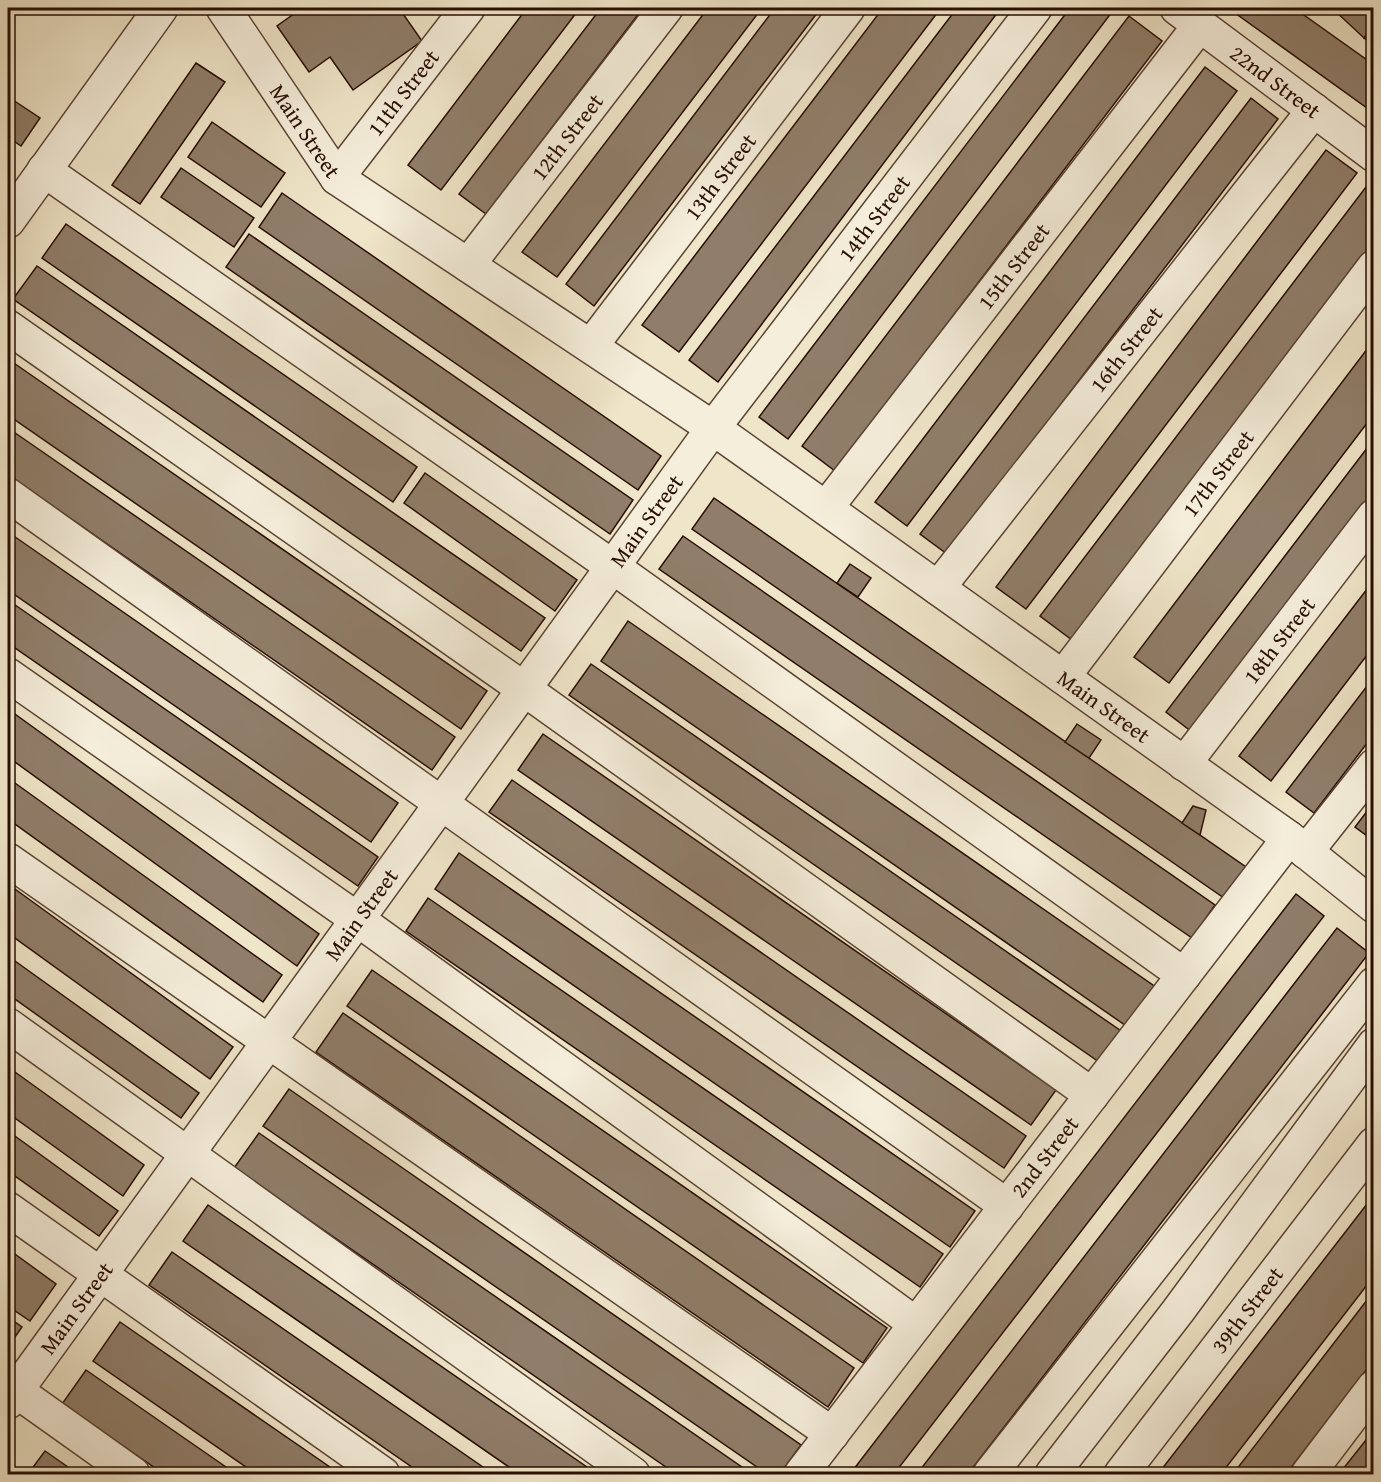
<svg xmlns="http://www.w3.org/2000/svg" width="1381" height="1482" viewBox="0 0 1381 1482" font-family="'Gentium Book Plus',serif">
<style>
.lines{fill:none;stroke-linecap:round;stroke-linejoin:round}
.stream{stroke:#786351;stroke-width:12}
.building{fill:#907e6a;stroke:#290e04;stroke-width:1.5}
.minor-casing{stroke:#5a4435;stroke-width:36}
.minor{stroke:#f5eedb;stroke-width:33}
.labels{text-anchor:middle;stroke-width:5;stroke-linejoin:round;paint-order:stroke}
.street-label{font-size:22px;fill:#290e04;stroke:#f5eedb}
</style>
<rect width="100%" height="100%" fill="#efe5c8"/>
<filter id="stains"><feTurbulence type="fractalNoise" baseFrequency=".00333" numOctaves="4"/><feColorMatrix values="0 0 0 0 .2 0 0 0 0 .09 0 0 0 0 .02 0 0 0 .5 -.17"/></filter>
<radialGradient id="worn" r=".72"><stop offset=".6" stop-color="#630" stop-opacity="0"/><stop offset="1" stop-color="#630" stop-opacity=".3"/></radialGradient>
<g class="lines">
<polyline class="stream" points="8,10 14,8"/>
</g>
<g class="building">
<polygon points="295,8 399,8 422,41 353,90 330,57 309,72 277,26 298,11"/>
<polygon points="527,8 580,8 441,190 408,165"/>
<polygon points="601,8 643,8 486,214 459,194"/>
<polygon points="708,8 762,8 557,277 522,252"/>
<polygon points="775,8 821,8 594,306 566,284"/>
<polygon points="883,8 941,8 679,352 642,325"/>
<polygon points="957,8 1001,8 718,382 689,360"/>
<polygon points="1070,8 1115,8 788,439 759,417"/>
<polygon points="1228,8 1294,8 1374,65 1374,113"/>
<polygon points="1332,8 1374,8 1374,25 1364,38"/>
<polygon points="1129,16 1162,41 835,471 802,446"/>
<polygon points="1374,24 1374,45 1364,38"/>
<polygon points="196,63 225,82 140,204 112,185"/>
<polygon points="1205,67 1237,91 907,526 875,502"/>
<polygon points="10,98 40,118 21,146 8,137 8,102"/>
<polygon points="1251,98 1278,119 947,554 920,534"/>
<polygon points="212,122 285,173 261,207 188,157"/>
<polygon points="1326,150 1357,173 1026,609 996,587"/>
<polygon points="181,168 254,218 234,247 161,197"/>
<polygon points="1369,183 1374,187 1374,242 1072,640 1040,616"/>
<polygon points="282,193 661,456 638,490 259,227"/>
<polygon points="66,224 417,467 393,502 42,258"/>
<polygon points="249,234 633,500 610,534 226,267"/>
<polygon points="37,266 545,618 521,651 13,299"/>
<polygon points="1374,340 1374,414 1169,683 1134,657"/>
<polygon points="8,359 487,691 461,729 8,415"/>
<polygon points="8,428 455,737 432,770 8,475"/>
<polygon points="1374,439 1374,494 1192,732 1166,712"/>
<polygon points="425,473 577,580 555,611 404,503"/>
<polygon points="714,498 1246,867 1224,898 692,529"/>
<polygon points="8,532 398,803 371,842 8,590"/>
<polygon points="683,536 1215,905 1192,938 659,569"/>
<polygon points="850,564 871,578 858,597 837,583"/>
<polygon points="1374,580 1374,646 1271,781 1239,756"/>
<polygon points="8,600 378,857 358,886 8,643"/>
<polygon points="628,621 1160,990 1132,1030 601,661"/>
<polygon points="591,664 1124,1033 1102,1064 569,695"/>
<polygon points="1374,677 1374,734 1314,813 1286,792"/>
<polygon points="8,709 319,934 297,966 8,757"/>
<polygon points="1077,724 1101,740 1089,758 1065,742"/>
<polygon points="543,734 1056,1090 1031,1125 518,770"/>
<polygon points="8,778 282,975 263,1002 8,819"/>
<polygon points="512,780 1026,1136 1004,1168 489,812"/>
<polygon points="1374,802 1374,841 1355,827"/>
<polygon points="1193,806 1206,810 1200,835 1182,823"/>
<polygon points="459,853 975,1211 950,1247 435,889"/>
<polygon points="8,884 233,1047 210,1079 8,933"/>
<polygon points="1296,894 1324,916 894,1474 850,1474"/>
<polygon points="428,898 943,1254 920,1287 406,931"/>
<polygon points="1337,928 1369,953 968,1474 917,1474"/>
<polygon points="8,956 199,1093 181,1118 8,994"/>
<polygon points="372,970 887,1328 863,1363 347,1006"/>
<polygon points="343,1013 854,1368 828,1407 316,1052"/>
<polygon points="8,1067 144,1165 123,1196 8,1113"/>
<polygon points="289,1089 801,1445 780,1474 767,1474 263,1126"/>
<polygon points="8,1131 118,1211 99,1236 8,1171"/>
<polygon points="259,1133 752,1474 676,1474 234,1168"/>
<polygon points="1374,1195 1374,1276 1221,1474 1158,1474"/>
<polygon points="208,1205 597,1474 519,1474 183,1241"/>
<polygon points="8,1249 56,1284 30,1321 8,1306"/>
<polygon points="172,1252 493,1474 422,1474 149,1285"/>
<polygon points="1374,1291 1374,1360 1286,1474 1233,1474"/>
<polygon points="8,1317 22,1327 8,1347"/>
<polygon points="120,1322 340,1474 256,1474 93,1361"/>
<polygon points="86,1370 236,1474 164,1474 62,1404"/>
<polygon points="1374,1430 1374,1474 1339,1474"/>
<polygon points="45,1451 78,1474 28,1474"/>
</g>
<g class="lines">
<defs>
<g id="minor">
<path id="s1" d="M 223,8 L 337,178 L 713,428 L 1289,838 L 1374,906"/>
<path id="s2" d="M 1177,8 L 1374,155"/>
<polyline points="44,170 613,567 1184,975"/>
<path id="s3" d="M 337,178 L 468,8"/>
<polyline points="8,221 161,8"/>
<path id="s4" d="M 468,265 L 666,8"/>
<polyline points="8,327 524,689 1092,1095"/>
<path id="s5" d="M 591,346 L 848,8"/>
<polyline points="8,495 1007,1206"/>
<path id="s6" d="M 826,508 L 1200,25"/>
<path id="s7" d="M 938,588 L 1314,110"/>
<polyline points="8,675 357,919 916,1324"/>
<path id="s8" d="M 1063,677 L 1374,267"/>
<path id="s9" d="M 1184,764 L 1374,516"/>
<polyline points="1306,852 1374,766"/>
<polyline points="8,860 832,1434"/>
<polyline points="8,1025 633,1474"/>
<polyline points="8,1209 383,1474"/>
<polyline points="8,1385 133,1474"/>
<path id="s10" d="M 8,1402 L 713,428 L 1035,8"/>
<path id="s11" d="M 801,1474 L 1289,838"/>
<polyline points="990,1474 1374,984"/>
<polyline points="1052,1474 1178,1311 1374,1045"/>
<path id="s12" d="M 1121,1474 L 1374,1144"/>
<polyline points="1308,1474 1374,1387"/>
</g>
</defs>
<use href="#minor" class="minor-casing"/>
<use href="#minor" class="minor"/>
</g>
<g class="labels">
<g class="street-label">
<text dy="8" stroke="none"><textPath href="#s2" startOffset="123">22nd Street</textPath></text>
<text dy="8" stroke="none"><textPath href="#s3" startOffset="108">11th Street</textPath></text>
<text dy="8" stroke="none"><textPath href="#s1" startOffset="148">Main Street</textPath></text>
<text dy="8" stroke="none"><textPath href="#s4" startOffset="162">12th Street</textPath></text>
<text dy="8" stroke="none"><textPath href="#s5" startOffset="213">13th Street</textPath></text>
<text dy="8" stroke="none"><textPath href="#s10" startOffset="1467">14th Street</textPath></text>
<text dy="8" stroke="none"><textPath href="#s6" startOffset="306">15th Street</textPath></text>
<text dy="8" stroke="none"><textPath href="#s7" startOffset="304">16th Street</textPath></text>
<text dy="8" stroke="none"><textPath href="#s8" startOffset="256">17th Street</textPath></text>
<text dy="8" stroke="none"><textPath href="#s10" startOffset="1088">Main Street</textPath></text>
<text dy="8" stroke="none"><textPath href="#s9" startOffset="156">18th Street</textPath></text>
<text dy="8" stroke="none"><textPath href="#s1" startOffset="1136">Main Street</textPath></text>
<text dy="8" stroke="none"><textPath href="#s10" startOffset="602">Main Street</textPath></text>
<text dy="8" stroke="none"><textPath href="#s11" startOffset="400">2nd Street</textPath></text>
<text dy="8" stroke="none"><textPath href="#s10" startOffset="116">Main Street</textPath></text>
<text dy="8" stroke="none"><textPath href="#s12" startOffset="207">39th Street</textPath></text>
</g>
</g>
<rect width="1381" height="1482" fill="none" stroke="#efe5c8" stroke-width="30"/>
<rect x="9" y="9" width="1363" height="1464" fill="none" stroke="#290e04" stroke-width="3"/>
<rect x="15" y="15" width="1351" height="1452" fill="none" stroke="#290e04" stroke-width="1.5"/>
<rect width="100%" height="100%" filter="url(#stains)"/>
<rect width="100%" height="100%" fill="url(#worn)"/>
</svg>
